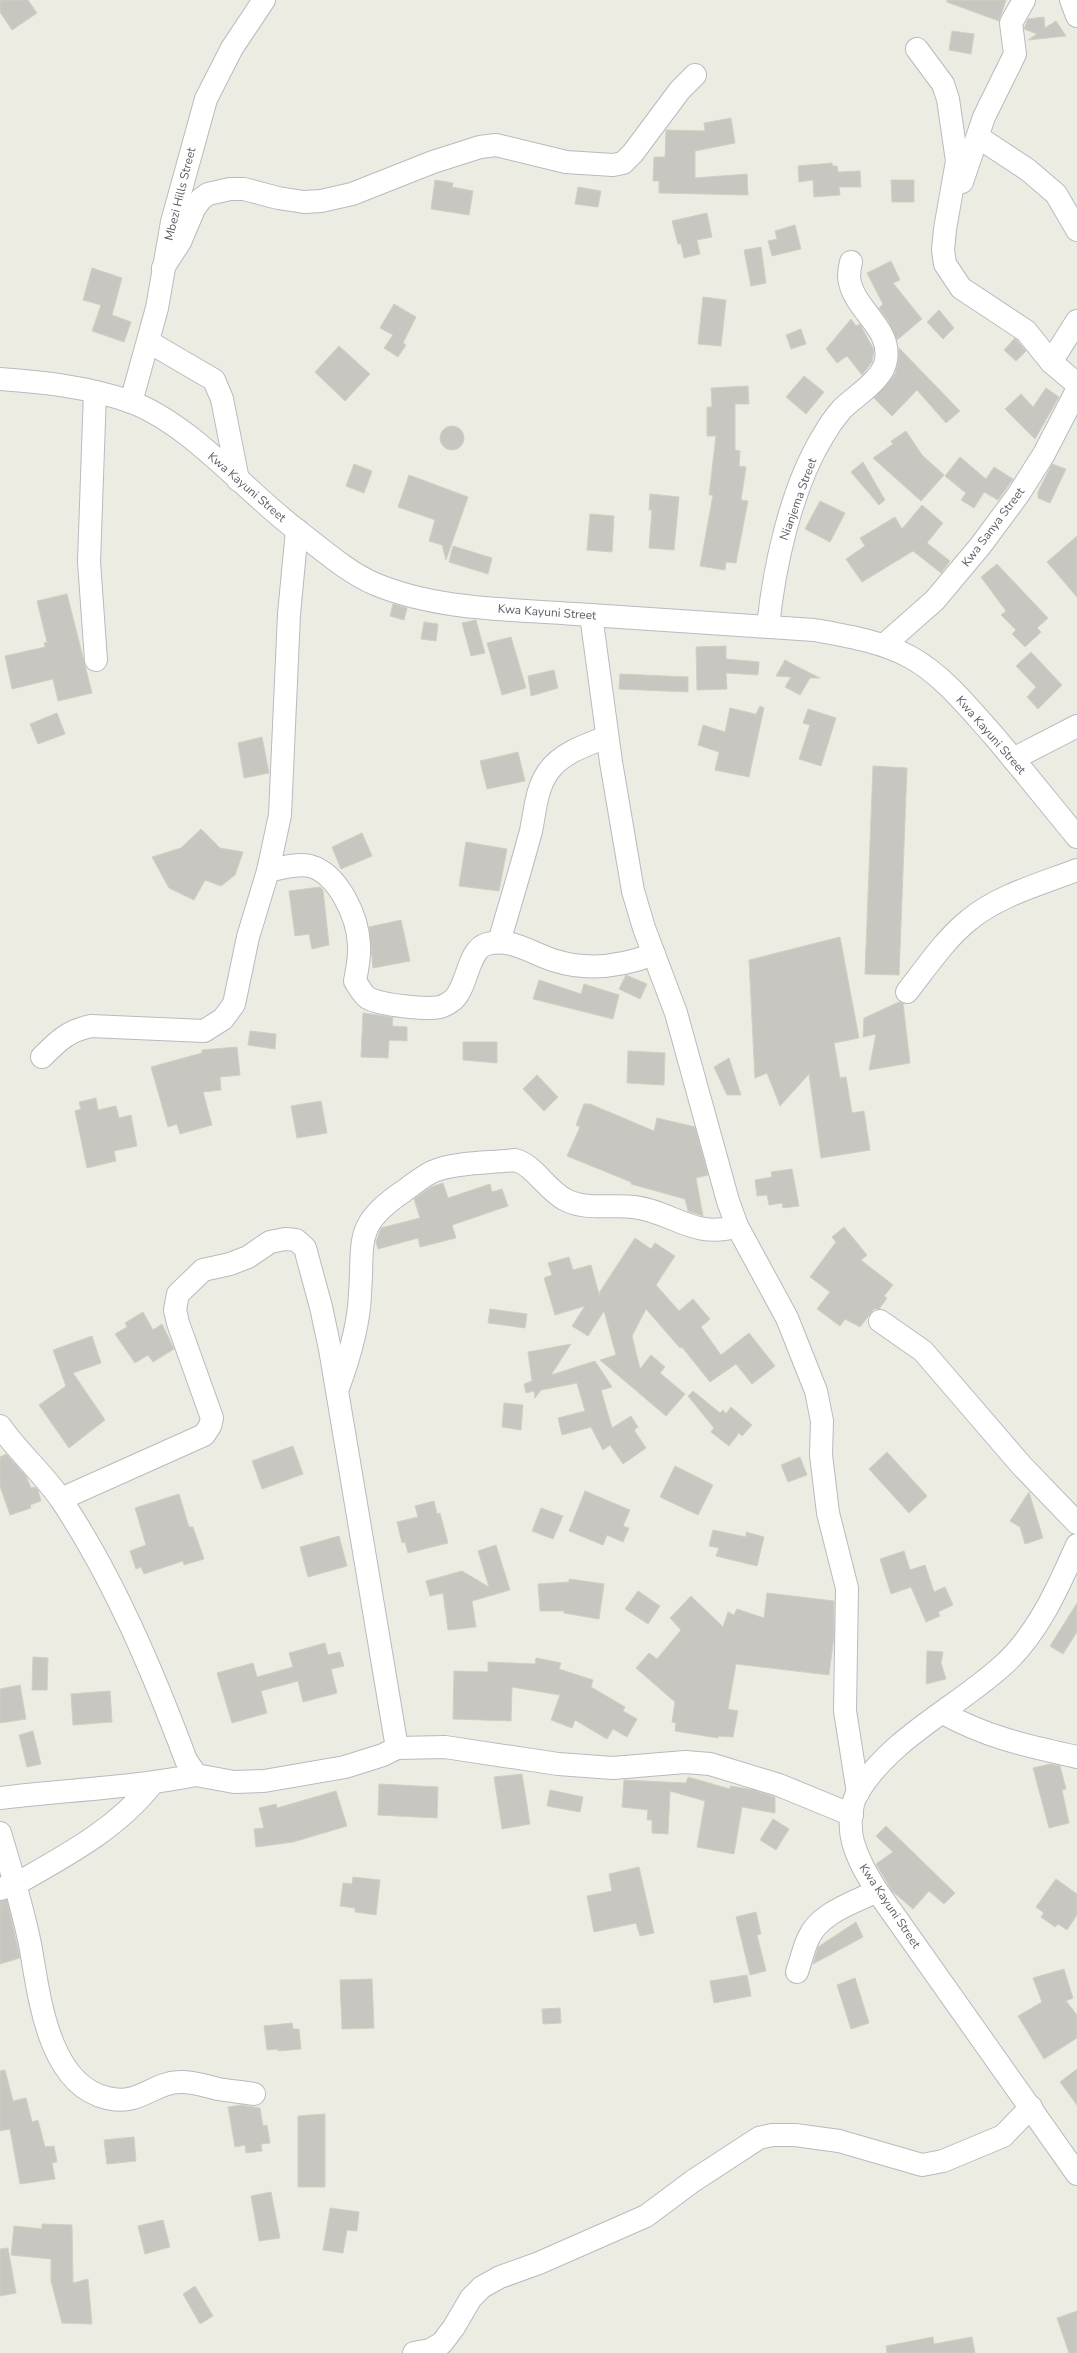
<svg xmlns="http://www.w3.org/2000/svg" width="1077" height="2353" viewBox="0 0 1077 2353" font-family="'Nunito Sans',sans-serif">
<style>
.building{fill:#c8c6c0;stroke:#d2cfc2}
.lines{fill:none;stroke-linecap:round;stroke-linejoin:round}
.minor-casing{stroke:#b8babf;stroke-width:24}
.minor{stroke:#fff;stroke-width:22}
.labels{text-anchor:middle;stroke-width:3.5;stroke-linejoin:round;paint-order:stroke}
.street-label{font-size:12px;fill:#5b5e63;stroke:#fff}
</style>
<rect width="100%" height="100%" fill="#edece3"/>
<g class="building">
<polygon points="0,0 28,0 37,13 12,30 0,12"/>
<polygon points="947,0 1006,0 999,21 947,2"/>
<polygon points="1044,17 1045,28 1056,21 1066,36 1028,40 1037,34 1024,29 1028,19"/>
<polygon points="952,31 974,34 971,54 949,50"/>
<polygon points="731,118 735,143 695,151 695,178 747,174 748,195 659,193 659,181 653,181 654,157 665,157 666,130 705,131 704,123"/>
<polygon points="832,163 833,166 837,166 838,172 860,171 861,187 839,187 840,195 814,197 813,180 799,182 798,166"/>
<polygon points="435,180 453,183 452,187 473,191 469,215 431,209"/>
<polygon points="891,180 914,180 914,202 892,202"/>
<polygon points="578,187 601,191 598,207 575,204"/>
<polygon points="707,213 712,237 697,240 700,254 684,258 681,244 678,244 672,221"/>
<polygon points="795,225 801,249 772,256 768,241 777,239 775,231"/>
<polygon points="761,247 766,283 751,286 744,250"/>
<polygon points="891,261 900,280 893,283 922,319 897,340 889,322 879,308 883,304 867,273"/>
<polygon points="92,268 122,278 112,315 131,322 124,342 92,331 101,305 83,300"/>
<polygon points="703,297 726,300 721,346 698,344"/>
<polygon points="394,304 416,317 403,343 406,345 398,357 384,348 393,335 380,328"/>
<polygon points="939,310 954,328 943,339 927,322"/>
<polygon points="851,319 856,326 859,324 861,326 874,350 872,362 862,375 847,356 837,363 826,349"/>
<polygon points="801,329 806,344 791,349 786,335"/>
<polygon points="1015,338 1026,351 1016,361 1004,350"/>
<polygon points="339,346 370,374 345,401 315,372"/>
<polygon points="899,348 960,411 946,423 917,390 892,416 874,398 895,374 898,363"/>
<polygon points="804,376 824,392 806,414 786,397"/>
<polygon points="748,386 749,404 735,404 735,450 740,451 739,466 746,467 741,500 748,501 736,563 726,562 725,570 700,566 713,495 709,495 716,436 707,436 707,407 712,407 711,388"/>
<polygon points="1046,388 1059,397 1035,439 1005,409 1021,394 1033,407"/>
<circle cx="452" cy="438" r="12"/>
<polygon points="906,431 922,455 944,475 921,501 873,458 893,444 891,441"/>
<polygon points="960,457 986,479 994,467 1013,479 998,500 984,492 974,508 961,500 966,493 945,476"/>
<polygon points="863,462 885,500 879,505 851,472"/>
<polygon points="354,464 372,471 364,493 346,486"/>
<polygon points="1052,464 1066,469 1050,503 1038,498 1038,492"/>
<polygon points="409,475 468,497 446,560 442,545 429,541 435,520 398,507"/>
<polygon points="650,494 679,497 674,550 649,548 652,510 649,510"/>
<polygon points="820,501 845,513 830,542 805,529"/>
<polygon points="922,505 943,523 927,543 950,561 941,573 913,551 862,582 846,559 865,546 860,538 895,517 902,529"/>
<polygon points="590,514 614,516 612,552 587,550"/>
<polygon points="1077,536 1077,597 1047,562"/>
<polygon points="453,546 492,558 488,574 449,562"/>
<polygon points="997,564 1048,618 1037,628 1041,632 1025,647 1012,634 1016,630 1001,615 1006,611 981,577"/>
<polygon points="67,594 92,693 58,701 53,679 12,689 5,656 45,647 44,643 47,642 37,601"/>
<polygon points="393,604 407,608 404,620 390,616"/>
<polygon points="476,620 485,653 471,656 462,623"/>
<polygon points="424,622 438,624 436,641 421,639"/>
<polygon points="511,637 526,688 502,695 487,643"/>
<polygon points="726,646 726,659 759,662 758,675 726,673 727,689 697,690 696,647"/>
<polygon points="1031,652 1062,685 1038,709 1027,697 1036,687 1016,666"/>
<polygon points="785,660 796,666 820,678 810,678 800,695 785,687 791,677 776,676"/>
<polygon points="554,670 558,688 531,696 528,676"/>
<polygon points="620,674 688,677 688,692 619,689"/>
<polygon points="760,706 764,708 749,777 715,770 719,752 698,745 703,725 725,732 730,708 755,714 755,716"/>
<polygon points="808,709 836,718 821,766 799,759 810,725 803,723"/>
<polygon points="57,713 65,734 38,744 30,724"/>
<polygon points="262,737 269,773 244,778 238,743"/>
<polygon points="518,752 525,781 487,789 480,761"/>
<polygon points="873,766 907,768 899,975 865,974"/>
<polygon points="201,829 220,848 243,852 235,875 221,886 205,880 194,900 169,888 152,857 181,848"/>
<polygon points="362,833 372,856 341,869 332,847"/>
<polygon points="466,842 507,849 499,891 459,886"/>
<polygon points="320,887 323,890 329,945 312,949 309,934 295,936 289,891"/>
<polygon points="401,920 410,961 373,968 369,927"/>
<polygon points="840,937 859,1038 834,1043 840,1078 846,1077 852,1113 864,1111 870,1150 821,1158 809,1074 780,1106 767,1073 755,1078 749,960"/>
<polygon points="626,975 647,984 640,999 619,989"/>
<polygon points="539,980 581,994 584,984 619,995 613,1019 533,999"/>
<polygon points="899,1002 903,1003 910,1063 869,1070 876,1034 863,1037 864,1018"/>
<polygon points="363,1013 393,1017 392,1026 407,1027 407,1041 389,1040 388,1058 361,1057"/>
<polygon points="250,1031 276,1034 275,1049 248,1045"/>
<polygon points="463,1042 497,1042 497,1063 463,1060"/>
<polygon points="237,1047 240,1075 220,1077 221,1090 203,1092 212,1125 180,1134 177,1124 168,1127 151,1067 202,1053 202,1050"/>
<polygon points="628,1051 665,1053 664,1085 627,1083"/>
<polygon points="729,1058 741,1095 727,1095 714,1067"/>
<polygon points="537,1075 558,1097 544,1111 523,1089"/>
<polygon points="96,1098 98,1110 116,1106 119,1118 131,1115 137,1146 114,1151 116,1161 87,1168 75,1111 81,1109 79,1102"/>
<polygon points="321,1101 327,1133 297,1138 291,1106"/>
<polygon points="584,1104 590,1104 654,1131 657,1118 695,1127 708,1175 696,1178 703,1216 688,1211 685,1199 631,1184 631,1182 567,1156 580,1127 576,1125"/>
<polygon points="792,1169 799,1206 783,1208 782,1203 769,1205 767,1195 757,1196 755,1180 772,1177 771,1172"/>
<polygon points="443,1183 448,1198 490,1184 492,1192 502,1189 508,1206 452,1225 456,1238 420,1247 418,1238 378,1249 376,1242 381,1228 420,1218 414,1199 431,1187"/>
<polygon points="844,1227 867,1255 861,1260 893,1285 884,1296 887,1298 879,1309 874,1309 860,1327 845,1319 840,1326 817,1309 830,1292 810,1277 836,1242 832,1237"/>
<polygon points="635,1238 651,1249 655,1243 675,1256 656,1285 679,1311 693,1299 710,1319 701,1327 721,1355 749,1333 775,1366 752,1384 736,1364 710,1382 682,1347 680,1348 646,1309 632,1336 640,1369 651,1355 665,1367 660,1373 685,1394 666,1416 600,1360 616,1355 604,1311 588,1336 572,1326 585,1306 555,1315 544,1278 552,1275 548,1263 569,1257 573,1270 591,1265 600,1298 599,1293"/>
<polygon points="490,1309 527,1314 525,1328 488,1323"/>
<polygon points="143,1312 153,1330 162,1324 174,1349 153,1362 148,1355 135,1363 115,1334 127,1327 125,1323"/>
<polygon points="92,1336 101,1363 73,1373 105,1420 69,1448 39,1405 66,1386 53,1350"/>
<polygon points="571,1344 551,1375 595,1361 612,1387 601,1390 612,1428 631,1416 638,1427 634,1430 646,1448 623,1464 610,1445 603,1450 591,1427 562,1435 558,1418 585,1411 577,1383 541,1390 535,1398 534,1391 526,1393 524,1384 532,1381 528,1352"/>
<polygon points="693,1391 720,1413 723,1410 726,1414 731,1407 752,1425 742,1436 739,1433 729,1446 711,1432 714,1428 688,1396"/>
<polygon points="504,1403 523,1405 521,1430 502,1427"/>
<polygon points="293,1446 303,1474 262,1489 252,1461"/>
<polygon points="887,1452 927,1496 909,1513 869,1469"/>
<polygon points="6,1454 26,1476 31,1488 35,1487 38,1490 41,1501 30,1505 31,1508 10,1515 0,1486 0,1457"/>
<polygon points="800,1457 807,1475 788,1482 781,1465"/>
<polygon points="675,1466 713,1485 698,1515 660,1497"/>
<polygon points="585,1491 630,1510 623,1526 629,1528 623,1542 607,1535 603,1545 569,1531"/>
<polygon points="1029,1492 1043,1538 1025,1544 1020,1527 1010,1521"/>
<polygon points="179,1494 189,1527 193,1527 204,1559 184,1565 183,1561 144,1574 141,1567 136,1569 130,1551 146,1545 135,1508"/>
<polygon points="434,1501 437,1514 440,1513 448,1543 408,1553 405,1542 402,1543 397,1522 418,1517 415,1506"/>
<polygon points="541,1508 563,1516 553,1539 532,1531"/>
<polygon points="713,1530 746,1537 746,1532 764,1537 757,1566 716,1556 719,1548 709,1546"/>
<polygon points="339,1536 347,1566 308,1577 300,1547"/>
<polygon points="496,1545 510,1590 472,1601 476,1627 448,1630 443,1593 430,1596 426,1581 462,1571 489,1587 478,1551"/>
<polygon points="904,1551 910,1570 925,1565 934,1592 945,1587 953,1605 938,1612 940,1616 926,1622 911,1587 891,1594 880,1559"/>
<polygon points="569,1579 604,1584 599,1619 564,1613 564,1611 540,1611 538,1584 569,1582"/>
<polygon points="638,1591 660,1606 648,1624 625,1609"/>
<polygon points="767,1593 834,1601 834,1636 829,1675 736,1664 728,1709 738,1711 733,1737 718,1736 718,1738 675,1731 676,1723 672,1722 675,1702 636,1668 649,1653 657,1659 681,1630 670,1618 691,1596 723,1627 728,1612 734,1615 737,1609 764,1618"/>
<polygon points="1077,1603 1077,1632 1063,1654 1050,1646"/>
<polygon points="325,1643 328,1655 340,1652 344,1666 331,1669 337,1693 303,1702 298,1681 261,1691 267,1713 232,1723 217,1673 253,1663 257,1677 293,1667 289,1653"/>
<polygon points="927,1651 943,1652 941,1663 946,1679 926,1684"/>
<polygon points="33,1657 48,1658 47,1690 32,1690"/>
<polygon points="536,1658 561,1663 559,1669 593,1680 591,1687 625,1707 623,1711 637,1719 627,1737 613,1729 607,1739 575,1720 572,1728 551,1720 560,1695 512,1687 511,1721 453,1719 454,1671 488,1672 488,1662 535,1664"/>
<polygon points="20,1685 26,1719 0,1723 0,1689"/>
<polygon points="110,1691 112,1722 73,1725 71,1694"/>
<polygon points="33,1731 41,1764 27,1767 19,1735"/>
<polygon points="1050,1764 1060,1766 1066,1789 1062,1790 1069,1823 1049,1828 1033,1768"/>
<polygon points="522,1774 530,1824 502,1829 494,1777"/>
<polygon points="688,1777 730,1789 730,1786 754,1790 775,1797 775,1813 742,1807 734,1854 697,1847 705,1801 670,1791 668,1834 652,1833 652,1820 647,1820 648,1810 622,1807 624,1780 686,1783"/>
<polygon points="379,1784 438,1787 437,1818 378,1815"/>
<polygon points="550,1790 583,1797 580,1812 547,1806"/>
<polygon points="336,1791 347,1826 293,1842 256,1847 254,1829 264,1828 259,1808 276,1804 277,1808"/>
<polygon points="773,1819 789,1829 776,1850 760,1840"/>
<polygon points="886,1826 955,1893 944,1904 929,1891 913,1909 892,1891 876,1864 893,1852 876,1836"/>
<polygon points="639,1867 654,1933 640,1936 636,1923 594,1932 587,1896 612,1891 609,1874"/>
<polygon points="353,1877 380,1880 376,1915 355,1912 355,1908 340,1906 343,1883 352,1884"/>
<polygon points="1056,1879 1077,1894 1077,1915 1067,1930 1058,1924 1055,1927 1041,1917 1044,1913 1036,1907"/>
<polygon points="7,1900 20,1958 0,1964 0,1901"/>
<polygon points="756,1912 761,1934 757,1935 766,1971 750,1975 736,1917"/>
<polygon points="856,1922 863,1937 813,1964 818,1947"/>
<polygon points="1064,1969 1073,1998 1066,2001 1077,2015 1077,2038 1044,2059 1018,2016 1042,2002 1033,1978"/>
<polygon points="747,1975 751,1996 714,2003 710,1981"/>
<polygon points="855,1978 869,2023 851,2029 837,1985"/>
<polygon points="372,1979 374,2028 342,2029 340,1980"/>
<polygon points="560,2008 561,2023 543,2024 542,2009"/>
<polygon points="292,2023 293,2029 299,2029 301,2049 278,2051 278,2049 267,2050 264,2026"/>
<polygon points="1077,2069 1077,2105 1060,2082"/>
<polygon points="5,2070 13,2101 26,2098 32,2122 38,2120 45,2147 54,2146 57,2162 52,2163 55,2179 20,2184 10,2129 0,2131 0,2071"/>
<polygon points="241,2105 260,2108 263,2126 267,2125 270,2143 261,2144 262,2151 246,2153 245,2145 235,2147 228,2107"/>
<polygon points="325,2114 325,2187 298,2187 298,2116"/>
<polygon points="134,2137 136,2161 107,2164 104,2140"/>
<polygon points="271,2192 280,2238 259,2241 251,2196"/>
<polygon points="330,2208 359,2212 357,2231 347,2230 343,2253 323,2250"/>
<polygon points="163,2220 170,2247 145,2254 138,2226"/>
<polygon points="42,2224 72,2225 73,2283 88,2279 92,2324 62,2323 51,2281 51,2259 11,2255 14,2226 42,2229"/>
<polygon points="8,2248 16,2293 0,2296 0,2249"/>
<polygon points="195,2286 213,2316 200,2324 183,2294"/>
<polygon points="1077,2311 1077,2353 1069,2353 1057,2318"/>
<polygon points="933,2337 934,2344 972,2337 975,2353 887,2353 886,2346"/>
</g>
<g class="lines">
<defs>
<g id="minor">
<polyline points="1071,0 1077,16"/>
<polyline points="917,49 943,84 948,99 957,161 945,229 943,250 945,264 961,288 1026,331 1051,362 1077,384"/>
<polyline points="978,137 1028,170 1056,194 1077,230"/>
<polyline points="962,182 984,117 1015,54 1011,23 1024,0"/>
<polyline points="163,268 180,242 194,209 201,199 208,194 230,189 244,189 278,198 304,202 321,201 352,194 433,162 480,147 496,145 566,162 613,165 623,163 633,153 680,90 695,75"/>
<polyline points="149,342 214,380 222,399 238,480"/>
<polyline points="1051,362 1077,321"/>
<path d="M 0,379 C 43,382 89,387 131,402 C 192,425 245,491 298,531 C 322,549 347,572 375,584 C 437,610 509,609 575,614 C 655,619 734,625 814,630 C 847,636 880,641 910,657 C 943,675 969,708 994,736 C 1022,769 1049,803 1077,837"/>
<polyline points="95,392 89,562 96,660"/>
<polyline points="131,402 157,308 172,222 206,99 232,48 264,0"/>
<polyline points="591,615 611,762 633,891 644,928 676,1013 728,1201 737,1226 787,1318 816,1391 822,1421 821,1455 828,1513 847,1588 845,1711 858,1793"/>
<path d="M 768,627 C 774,567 791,488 823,436 C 828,427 835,417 842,409 C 855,396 883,380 886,360 C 892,327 852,309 849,277 C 849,272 850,266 851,262"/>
<polyline points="884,645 935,600 981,545 1018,495 1044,454 1077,390"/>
<polyline points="1013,759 1077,726"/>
<path d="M 268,871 C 281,868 297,863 310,866 C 339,874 358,918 359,945 C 360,957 357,970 355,981 C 359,987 363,995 368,998 C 381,1005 426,1010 440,1007 C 444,1006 451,1002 454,999 C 468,985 468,949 487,944 C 512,937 534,955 556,961 C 589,971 623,966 654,954"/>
<path d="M 499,942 C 510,905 521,868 531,831 C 535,812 536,789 548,772 C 561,753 586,745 607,737"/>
<path d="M 907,992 C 926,968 945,939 969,920 C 999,895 1041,884 1077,870"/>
<path d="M 42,1057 C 59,1040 68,1031 91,1026 L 204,1031 L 223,1019 L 234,1004 L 248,937 L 268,871 L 280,815 L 289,614 L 297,530"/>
<polyline points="880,1321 923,1351 1022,1466 1077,1523"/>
<path d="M 338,1388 C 348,1361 359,1323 360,1294 C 364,1240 353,1225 404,1191 C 414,1184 426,1173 437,1170 C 459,1162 491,1163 515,1160 C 534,1165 545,1188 564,1199 C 586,1211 611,1204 634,1207 C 671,1211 695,1240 737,1226"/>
<path d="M 0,1426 C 18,1452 44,1474 62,1501 C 114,1579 153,1672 186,1760 L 196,1775 L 234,1782 L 264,1781 L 345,1767 L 383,1755 L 397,1748 L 445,1747 L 558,1764 L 613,1768 L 685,1762 L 710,1764 L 779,1785 L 852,1815"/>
<polyline points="61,1499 204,1435 210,1426 212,1418 178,1323 175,1310 178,1294 203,1270 230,1264 248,1257 270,1242 285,1239 296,1240 305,1248 321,1307 330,1349 397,1748"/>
<path d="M 1077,1545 C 1058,1588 1037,1636 1001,1667 C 954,1709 891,1738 858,1792 C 850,1805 849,1828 853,1842 C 858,1860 867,1875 877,1891 L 1077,2174"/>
<path d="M 943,1713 C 988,1738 1028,1746 1077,1757"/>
<path d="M 0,1798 C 65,1790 131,1788 196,1775"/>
<path d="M 0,1833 C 11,1869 22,1906 30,1944 C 39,1993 47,2084 107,2098 C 140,2106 152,2083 179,2082 C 193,2081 205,2086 218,2089 C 230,2091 242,2092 254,2094"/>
<path d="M 0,1889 L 16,1884 C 65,1856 117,1829 152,1784"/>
<path d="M 797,1972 C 801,1961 803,1950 808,1939 C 819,1913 853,1903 877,1891"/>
<polyline points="414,2353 430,2350 442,2343 454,2327 471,2298 482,2287 500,2277 539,2263 646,2216 693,2181 759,2138 772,2135 795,2135 839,2141 922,2165 943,2161 1003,2136 1031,2107"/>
</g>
</defs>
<use href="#minor" class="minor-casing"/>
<use href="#minor" class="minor"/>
</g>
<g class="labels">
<g class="street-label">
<text transform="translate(180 194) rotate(-76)" y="4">Mbezi Hills Street</text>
<text transform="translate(247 487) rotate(41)" y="4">Kwa Kayuni Street</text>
<text transform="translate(798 499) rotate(-70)" y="4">Nianjema Street</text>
<text transform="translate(993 527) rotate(-53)" y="4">Kwa Sanya Street</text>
<text transform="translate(547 612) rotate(4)" y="4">Kwa Kayuni Street</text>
<text transform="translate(991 735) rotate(49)" y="4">Kwa Kayuni Street</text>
<text transform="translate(890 1906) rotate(56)" y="4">Kwa Kayuni Street</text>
</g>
</g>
</svg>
